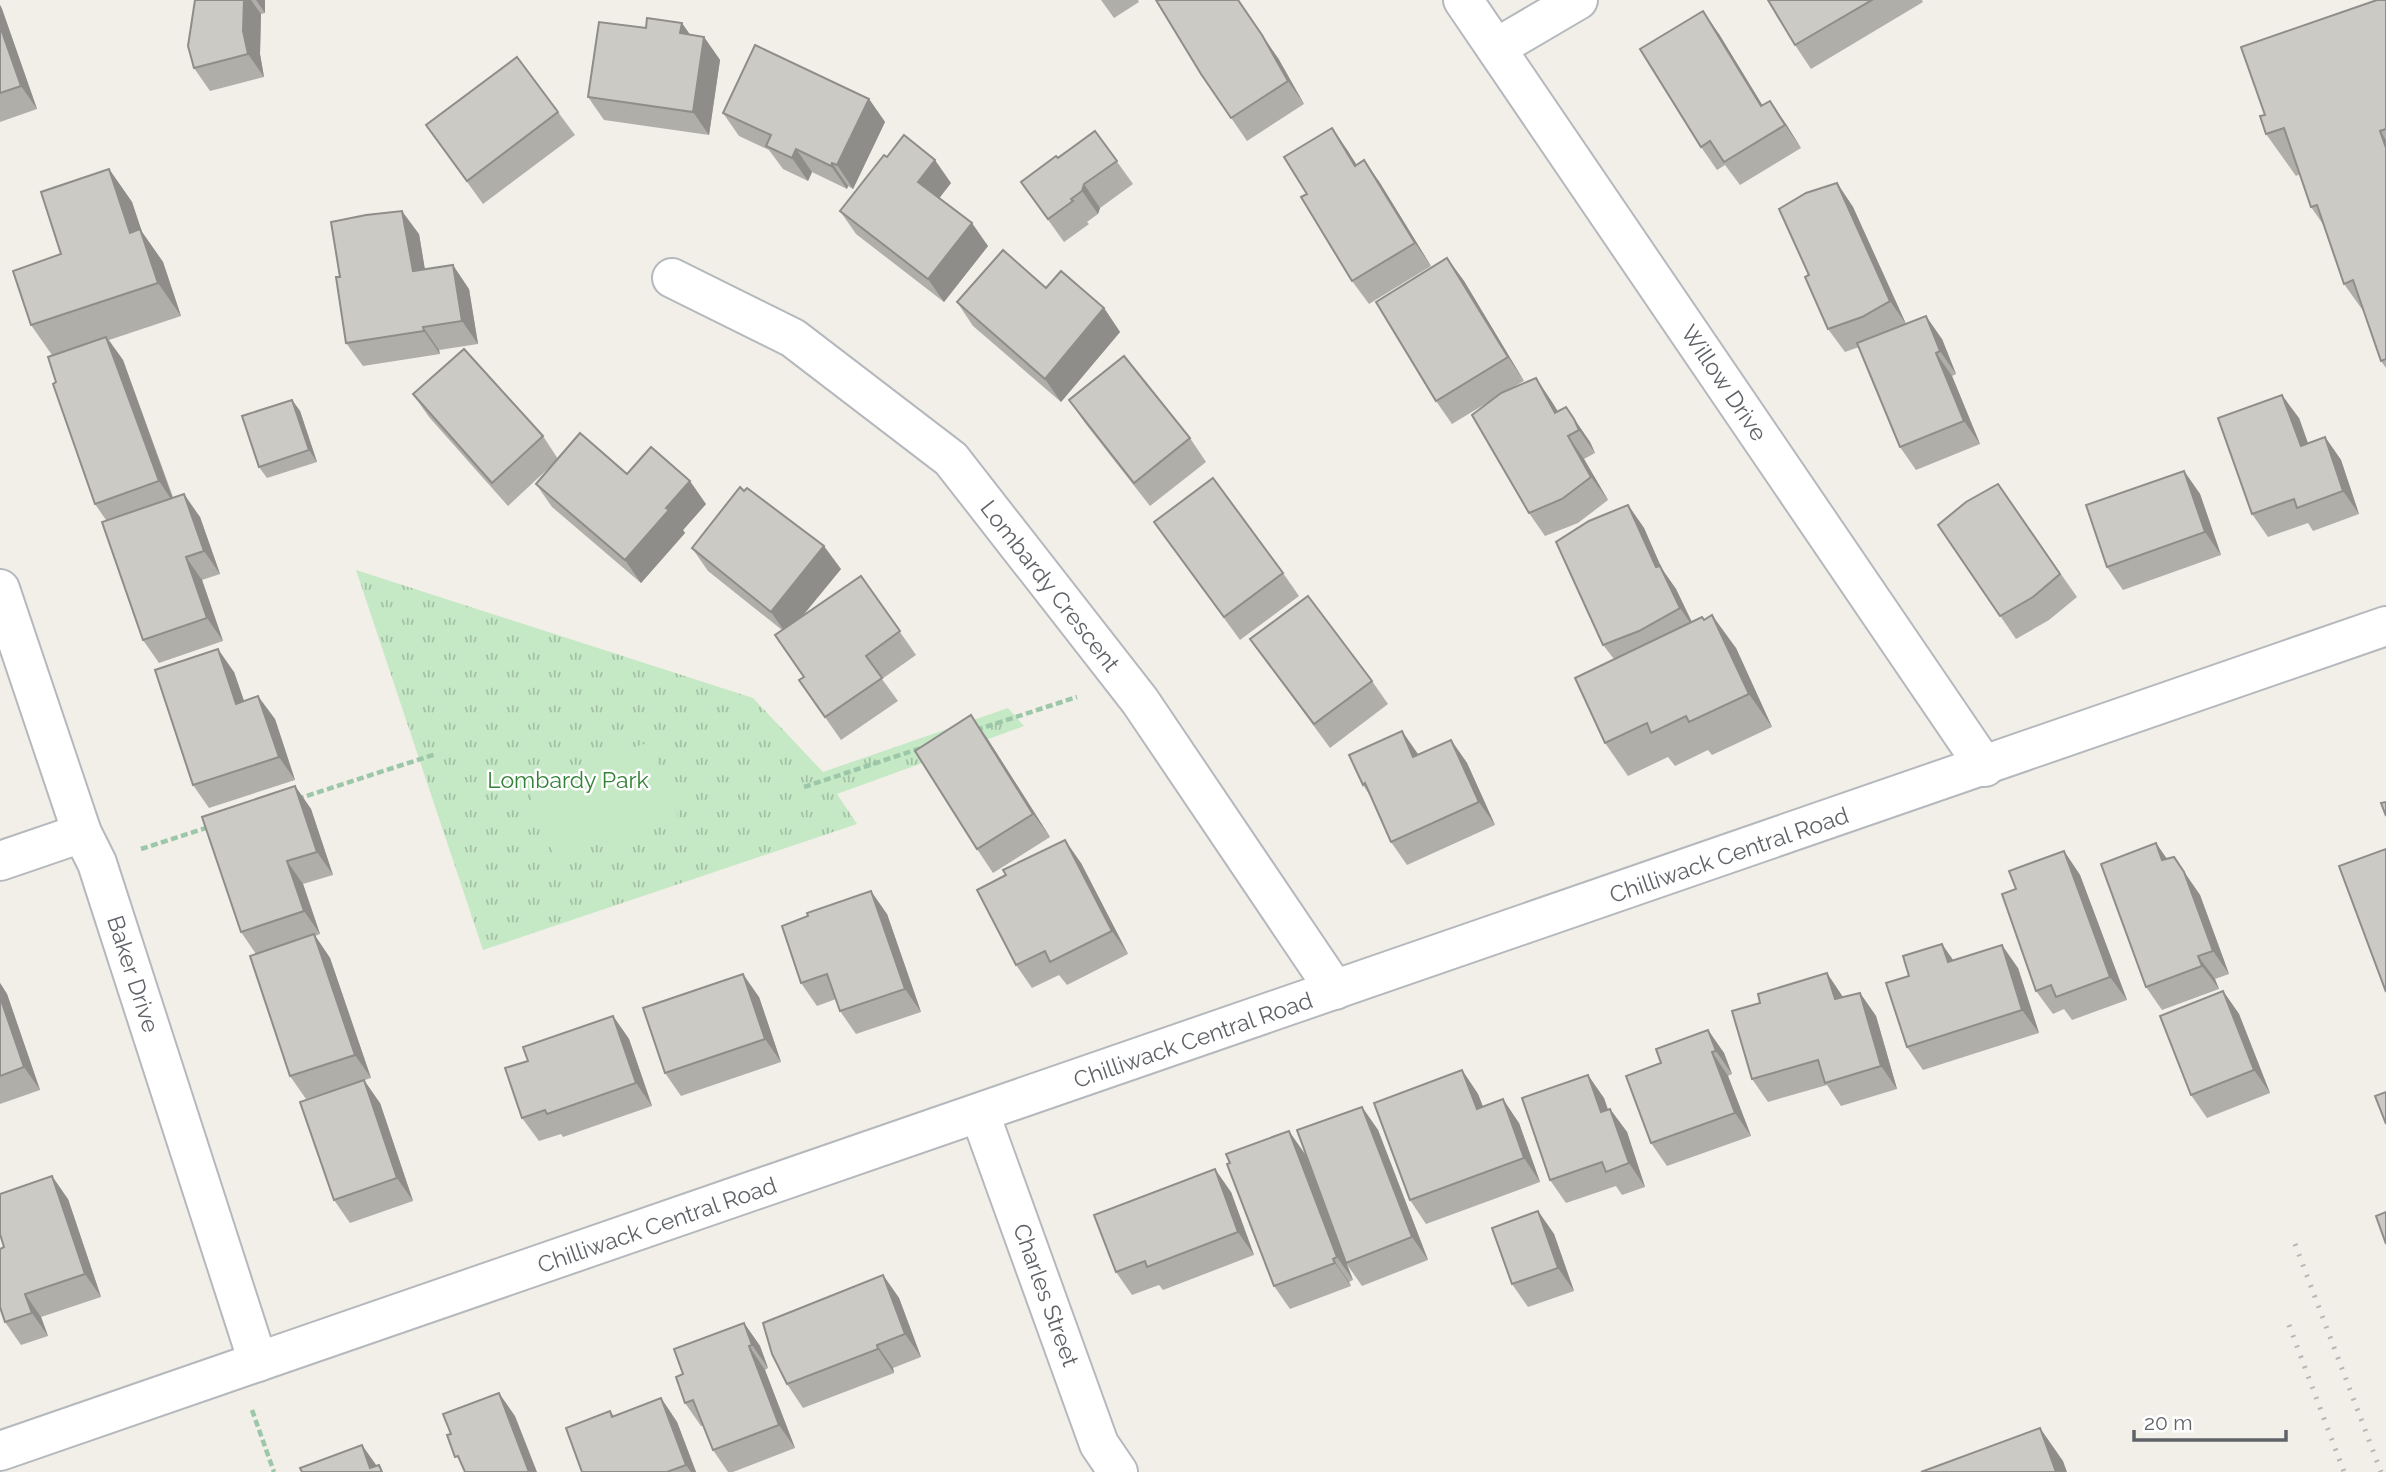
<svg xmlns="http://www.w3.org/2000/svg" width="2386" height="1472" viewBox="0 0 2386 1472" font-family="Raleway,sans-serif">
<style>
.grass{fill:url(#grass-tufts)}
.pitch{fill:#c5e8c5}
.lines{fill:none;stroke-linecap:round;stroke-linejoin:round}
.minor-casing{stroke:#b5b8bc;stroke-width:42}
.path{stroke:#9cc7a9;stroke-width:4.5;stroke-dasharray:7 3.5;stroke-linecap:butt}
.minor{stroke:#fff;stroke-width:38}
.rail{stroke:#b6b7b8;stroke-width:5;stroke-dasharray:2 9;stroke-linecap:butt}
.wall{fill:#afaea9}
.shaded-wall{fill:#8f8d8a}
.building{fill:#cccac5;stroke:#8f8d8a;stroke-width:2}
.labels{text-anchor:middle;stroke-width:5;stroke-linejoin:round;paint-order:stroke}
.street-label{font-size:23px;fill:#5f6368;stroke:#fff}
.park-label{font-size:23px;fill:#348238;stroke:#fff}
</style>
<defs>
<pattern id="grass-tufts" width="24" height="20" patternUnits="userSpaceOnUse" patternTransform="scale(1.75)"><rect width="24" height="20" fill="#c5e8c5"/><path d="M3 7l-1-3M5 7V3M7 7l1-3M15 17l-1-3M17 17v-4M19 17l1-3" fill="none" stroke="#a3c0a4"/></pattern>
</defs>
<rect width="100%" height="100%" fill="#f1efe8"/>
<polygon class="grass" points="356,570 753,698 823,772 1008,708 1024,726 837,794 857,824 483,950"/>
<polygon class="pitch" points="650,742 678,817 555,859 526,783"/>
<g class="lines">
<defs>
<g id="minor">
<polyline points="1463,0 1985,767"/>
<polyline points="1496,48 1578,0"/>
<polyline points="672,278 793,338 951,459 1140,701 1335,990"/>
<polyline points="0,589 82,833 97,863 258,1362"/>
<polyline points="0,861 82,833"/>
<polyline points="980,1114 1099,1444 1118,1472"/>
<polyline points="0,1451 2386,626"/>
</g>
</defs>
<use href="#minor" class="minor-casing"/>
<g class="path">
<polyline points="976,730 1077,697"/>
<polyline points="804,787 921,748"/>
<polyline points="297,799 436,754"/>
<polyline points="141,849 209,827"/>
<polyline points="252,1410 274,1472"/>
</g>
<use href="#minor" class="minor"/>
<g class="rail">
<polyline points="2295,1244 2381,1472"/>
<polyline points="2289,1325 2344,1472"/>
</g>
</g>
<g class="wall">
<polygon points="195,0 265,0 265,13 261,14 260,54 264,77 210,91 194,68"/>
<polygon points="1101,0 1138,0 1139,2 1114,18"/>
<polygon points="1768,0 1922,0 1923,2 1811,69 1795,45"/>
<polygon points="2386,0 2386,368 2381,361 2364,312 2344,284 2325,227 2311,207 2300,174 2296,176 2266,134 2265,115"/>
<polygon points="0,5 2,9 37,109 0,122"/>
<polygon points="1719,34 1762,105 1786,124 1801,148 1740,185 1725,165 1717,170 1701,147"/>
<polygon points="691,35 704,37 720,60 709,135 604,120 588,97"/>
<polygon points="1278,58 1304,104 1247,141 1201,74"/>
<polygon points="869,99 885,122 853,189 848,186 847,189 812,172 808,181 783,169 769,150 739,136 723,113"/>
<polygon points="558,112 575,135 483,204 426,125"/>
<polygon points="1332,128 1357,165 1364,160 1380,183 1431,266 1369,304 1352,281 1307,194"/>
<polygon points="1095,131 1133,184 1100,208 1098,214 1087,222 1089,224 1064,242 1021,182"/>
<polygon points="887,157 951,183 939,198 988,246 944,302 856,234 840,211"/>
<polygon points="109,169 132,202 142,232 163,262 181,316 109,340 123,360 173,497 200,517 220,574 202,580 223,641 159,663 143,640 106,520 95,504 56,382 52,355 31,325 61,254"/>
<polygon points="1837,183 1853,207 1906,324 1942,339 1956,374 1952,376 1980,444 1916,470 1900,447 1859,347 1845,352 1828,329 1809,275"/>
<polygon points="419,234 425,270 469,289 478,344 439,350 440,354 363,366 346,343 340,277"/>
<polygon points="1447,258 1464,281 1524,381 1510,389 1536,378 1558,411 1566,407 1590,442 1595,453 1584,459 1608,500 1578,523 1545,536 1529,513 1490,401 1452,424 1436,401"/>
<polygon points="1046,288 1104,308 1120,332 1061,402 973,326 957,302"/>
<polygon points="413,394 543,436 558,459 706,504 683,530 685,533 641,583 552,507 536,484 553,464 508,506 429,417"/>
<polygon points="292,400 300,411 317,462 267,478 259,467"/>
<polygon points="1069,400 1190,438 1206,462 1150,506 1085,423"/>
<polygon points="2299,418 2308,443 2325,437 2341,460 2359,514 2313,531 2308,523 2268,537 2252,514"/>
<polygon points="2184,471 2200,494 2221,555 2123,590 2107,567"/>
<polygon points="1998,484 2077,597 2049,620 2016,639 1938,525"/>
<polygon points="1628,505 1644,528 1662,569 1676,589 1692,622 1704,620 1736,648 1772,727 1712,755 1708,750 1675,766 1668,757 1628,776 1605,743 1614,659 1603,645"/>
<polygon points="1154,522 1283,573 1299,596 1240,640"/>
<polygon points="692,548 841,569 803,615 861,576 916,655 882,679 898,701 841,740 799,680 804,677 782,630 708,571"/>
<polygon points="1250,639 1372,681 1388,704 1330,748"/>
<polygon points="234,672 244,701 275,719 295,780 209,808 193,785"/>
<polygon points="987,738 1050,837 993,873 977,849"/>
<polygon points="1451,740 1467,763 1495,825 1407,865 1391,842 1371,797 1363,785 1418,755"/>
<polygon points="295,786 311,809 333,875 303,884 320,934 315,936 330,958 371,1078 306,1099 290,1076 256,954 241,932"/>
<polygon points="2064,851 2080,875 2127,1000 2072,1020 2064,1009 2053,1014 2036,991 2016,889"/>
<polygon points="2174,857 2200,895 2229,974 2215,979 2219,989 2162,1010 2146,987 2167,859"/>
<polygon points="1081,863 1128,954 1067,985 1059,975 1032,988 1016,965"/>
<polygon points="887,914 921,1012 856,1034 840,1011 836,999 817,1006 801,983"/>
<polygon points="1954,960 2018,968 2039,1033 1923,1070 1907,1047 1909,976"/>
<polygon points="0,983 7,994 40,1090 0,1104"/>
<polygon points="2223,991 2239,1014 2270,1093 2207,1118 2191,1095"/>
<polygon points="1860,993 1876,1016 1897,1089 1841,1106 1827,1085 1768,1102 1752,1079 1843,997"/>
<polygon points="759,997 781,1062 681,1096 665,1073"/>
<polygon points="613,1016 629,1039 652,1106 563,1137 561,1134 539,1141 522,1118 528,1061"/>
<polygon points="1708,1030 1724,1053 1732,1074 1728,1076 1751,1136 1667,1166 1651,1143 1661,1063"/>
<polygon points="1462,1070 1478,1094 1483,1107 1519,1123 1540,1182 1426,1224 1410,1200"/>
<polygon points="1604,1098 1608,1110 1610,1109 1627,1132 1645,1187 1622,1195 1616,1186 1566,1203 1550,1180"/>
<polygon points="380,1103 413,1201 350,1223 334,1200"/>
<polygon points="1362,1107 1378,1130 1428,1260 1362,1286 1346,1263 1353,1280 1349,1282 1351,1286 1290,1309 1274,1286 1305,1154 1344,1258"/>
<polygon points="1231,1192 1254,1255 1163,1290 1159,1285 1132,1295 1116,1272"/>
<polygon points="68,1199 101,1297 41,1317 48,1336 21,1345 5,1322 4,1247"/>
<polygon points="1538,1211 1554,1234 1574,1291 1528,1307 1512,1284"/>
<polygon points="883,1275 899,1298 921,1357 893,1368 894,1373 803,1408 787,1384"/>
<polygon points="744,1323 760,1346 768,1368 765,1370 795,1448 733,1472 728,1472 713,1450 703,1426 701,1426 685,1403 683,1374"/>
<polygon points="661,1398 677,1422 696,1472 582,1472 610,1411 614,1416"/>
</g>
<g class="shaded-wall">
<polygon points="244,0 251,0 261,14 260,54 264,77 248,54 243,31"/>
<polygon points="256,0 265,0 265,13"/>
<polygon points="1238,0 1278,58 1304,104 1288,81"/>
<polygon points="0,5 2,9 37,109 21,86 0,26"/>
<polygon points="1703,11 1719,34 1777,129 1761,106"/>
<polygon points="682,23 698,46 680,33"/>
<polygon points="704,37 720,60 709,135 693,112"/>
<polygon points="869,99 885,122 853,189 837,165"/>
<polygon points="1770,101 1786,124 1801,148 1785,125"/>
<polygon points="1332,128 1348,151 1371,189 1355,166"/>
<polygon points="2380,131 2386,140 2386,148"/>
<polygon points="796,149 812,172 808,181 792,158"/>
<polygon points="935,160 951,183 934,205 918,182"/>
<polygon points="1364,160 1380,183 1431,266 1415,243"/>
<polygon points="832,163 848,186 847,189 831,166"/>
<polygon points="109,169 132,202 142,232 163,262 181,316 158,283 130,233"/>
<polygon points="1837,183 1853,207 1906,324 1890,301"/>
<polygon points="1084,184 1100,208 1098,214 1082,191"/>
<polygon points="402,211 419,234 429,294 413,271"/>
<polygon points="972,223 988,246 944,302 928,279"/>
<polygon points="1447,258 1464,281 1524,381 1508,357"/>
<polygon points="453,265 469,289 478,344 462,321"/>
<polygon points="1104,308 1120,332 1061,402 1045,379"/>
<polygon points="1926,316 1942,339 1956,374 1940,351"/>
<polygon points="423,327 439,350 440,354 424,331"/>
<polygon points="106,337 123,360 175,505 159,481"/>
<polygon points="1936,353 1952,376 1980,444 1964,421"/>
<polygon points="1536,378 1552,402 1572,436 1555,413"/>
<polygon points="2282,395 2299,418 2317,469 2301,446"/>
<polygon points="292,400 300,411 317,462 309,450"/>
<polygon points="1566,407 1590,442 1595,453 1579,430"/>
<polygon points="1568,436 1584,459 1608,500 1591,477"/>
<polygon points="2325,437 2341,460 2359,514 2343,491"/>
<polygon points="2184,471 2200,494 2221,555 2205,532"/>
<polygon points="690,481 706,504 683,530 685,533 641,583 625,560 666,508"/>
<polygon points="184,494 200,517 220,574 204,551"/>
<polygon points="1628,505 1644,528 1662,569 1676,589 1696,631 1680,608 1656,567"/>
<polygon points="824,546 841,569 787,635 771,612"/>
<polygon points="186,557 202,580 223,641 207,618"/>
<polygon points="1712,615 1736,648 1772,727 1749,694"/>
<polygon points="218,649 234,672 253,727 236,704"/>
<polygon points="258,696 275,719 295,780 279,757"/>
<polygon points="971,715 987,738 1050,837 1033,814"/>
<polygon points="1402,731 1418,754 1413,757"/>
<polygon points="1451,740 1467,763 1495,825 1479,802"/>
<polygon points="295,786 311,809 333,875 317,852"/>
<polygon points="1065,840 1081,863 1128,954 1112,931"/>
<polygon points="2156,843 2172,866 2162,860"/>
<polygon points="2064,851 2080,875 2127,1000 2110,977"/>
<polygon points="287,861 303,884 320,934 304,911"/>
<polygon points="2184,872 2200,895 2229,974 2213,951"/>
<polygon points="871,891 887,914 921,1012 905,989"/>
<polygon points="314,934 330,958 371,1078 355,1055"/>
<polygon points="1942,944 1958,967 1948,962"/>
<polygon points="2002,945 2018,968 2039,1033 2022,1010"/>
<polygon points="2198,956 2215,979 2219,989 2202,966"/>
<polygon points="1827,973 1843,997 1851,1023 1835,999"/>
<polygon points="743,974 759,997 781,1062 765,1039"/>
<polygon points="0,983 7,994 40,1090 24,1067 0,997"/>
<polygon points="2223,991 2239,1014 2270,1093 2254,1070"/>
<polygon points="1860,993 1876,1016 1897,1089 1881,1066"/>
<polygon points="613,1016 629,1039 652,1106 636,1083"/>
<polygon points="1708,1030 1724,1053 1732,1074 1716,1051"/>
<polygon points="1712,1052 1728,1076 1751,1136 1735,1113"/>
<polygon points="1462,1070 1478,1094 1493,1132 1477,1109"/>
<polygon points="1588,1075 1604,1098 1617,1136 1601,1112"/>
<polygon points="364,1080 380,1103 413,1201 397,1178"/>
<polygon points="1503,1099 1519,1123 1540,1182 1524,1158"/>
<polygon points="1362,1107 1378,1130 1428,1260 1412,1237"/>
<polygon points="1610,1109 1627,1132 1645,1187 1629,1163"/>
<polygon points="1289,1131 1305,1154 1353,1280 1337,1257"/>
<polygon points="1215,1169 1231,1192 1254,1255 1238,1232"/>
<polygon points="52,1176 68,1199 101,1297 85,1274"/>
<polygon points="1538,1211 1554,1234 1574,1291 1558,1268"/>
<polygon points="1333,1259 1349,1282 1351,1286 1335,1263"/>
<polygon points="883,1275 899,1298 921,1357 905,1334"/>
<polygon points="25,1294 41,1317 48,1336 32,1313"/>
<polygon points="744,1323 760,1346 768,1368 752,1345"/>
<polygon points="877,1345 893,1368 894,1373 878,1349"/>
<polygon points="749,1346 765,1370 795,1448 779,1425"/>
<polygon points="499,1393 515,1416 537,1472 529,1472"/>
<polygon points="661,1398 677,1422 696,1472 691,1472 686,1465"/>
<polygon points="2040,1428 2063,1461 2067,1472 2056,1472"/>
<polygon points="362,1445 379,1469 370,1468"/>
</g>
<g class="building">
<polygon points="195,0 244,0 243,31 248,54 194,68 188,46"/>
<polygon points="1156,0 1238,0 1262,35 1288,81 1231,118 1201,74"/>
<polygon points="1768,0 1872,0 1795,45"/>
<polygon points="2377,0 2386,0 2386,129 2380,131 2386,148 2386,359 2381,361 2353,280 2344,284 2317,205 2311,207 2284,128 2266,134 2260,116 2265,115 2241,47"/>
<polygon points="1703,11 1761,106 1770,101 1785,125 1724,162 1710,141 1701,147 1640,49"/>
<polygon points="647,18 682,23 680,33 704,37 693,112 588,97 599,22 646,28"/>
<polygon points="0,26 21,86 0,93"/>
<polygon points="755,45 869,99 837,165 832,163 831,166 796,149 792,158 766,146 771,135 723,113"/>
<polygon points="517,57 558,112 467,181 426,125"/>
<polygon points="1332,128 1355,166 1364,160 1415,243 1352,281 1301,197 1307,194 1284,157"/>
<polygon points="1095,131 1117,161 1084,184 1082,191 1071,199 1073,201 1048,219 1021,182 1056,156 1058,158"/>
<polygon points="904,135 935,160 918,182 972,223 928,279 840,211 884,155 887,157"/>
<polygon points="109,169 130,233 140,229 158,283 31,325 13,271 61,254 41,192"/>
<polygon points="1837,183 1890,301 1862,317 1828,329 1805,277 1809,275 1779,209 1806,193"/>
<polygon points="402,211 413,271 453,265 462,321 423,327 424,331 346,343 336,277 340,277 331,222 366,215"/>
<polygon points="1003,250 1046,288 1061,271 1104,308 1045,379 957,302"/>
<polygon points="1447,258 1508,357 1436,401 1376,302"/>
<polygon points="1926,316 1940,351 1936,353 1964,421 1900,447 1857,343"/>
<polygon points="106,337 159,481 95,504 53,384 56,382 48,357"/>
<polygon points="464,349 543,436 492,483 413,394"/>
<polygon points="1124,356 1190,438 1134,483 1069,400"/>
<polygon points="1536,378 1555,413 1566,407 1574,419 1579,430 1568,436 1591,477 1562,499 1529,513 1472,415 1501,393"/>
<polygon points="2282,395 2301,446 2325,437 2343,491 2297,508 2294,499 2252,514 2218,418"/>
<polygon points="292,400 309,450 259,467 242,416"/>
<polygon points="580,433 627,474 651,447 690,481 666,508 669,510 625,560 536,484"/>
<polygon points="2184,471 2205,532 2107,567 2086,505"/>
<polygon points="1213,478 1283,573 1224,617 1154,522"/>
<polygon points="1998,484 2060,574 2033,597 2000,616 1938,525 1966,502"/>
<polygon points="740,487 744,491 747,488 824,546 771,612 692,548"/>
<polygon points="184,494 204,551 186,557 207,618 143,640 102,522"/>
<polygon points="1628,505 1656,567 1660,566 1680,608 1639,631 1603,645 1556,542 1589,521"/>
<polygon points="861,576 900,631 866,656 882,678 825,717 799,680 804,677 775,635"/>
<polygon points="1308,596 1372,681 1314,724 1250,639"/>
<polygon points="1712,615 1749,694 1689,722 1686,716 1651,733 1647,723 1605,743 1575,678 1702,617 1704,620"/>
<polygon points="218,649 236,704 258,696 279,757 193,785 155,670"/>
<polygon points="971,715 1033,814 977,849 915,751"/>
<polygon points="1402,731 1413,757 1451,740 1479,802 1391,842 1365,783 1363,785 1349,755"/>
<polygon points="295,786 317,852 287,861 304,911 241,932 202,817"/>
<polygon points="2386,802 2386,816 2381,803"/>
<polygon points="1065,840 1112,931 1050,962 1045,951 1016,965 977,890 1006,875 1003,870"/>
<polygon points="2156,843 2162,860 2174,857 2184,872 2213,951 2198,956 2202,966 2146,987 2101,864"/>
<polygon points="2386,849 2386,992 2339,866"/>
<polygon points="2064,851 2110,977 2056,997 2051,985 2036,991 2002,894 2016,889 2009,871"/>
<polygon points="871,891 905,989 840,1011 827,974 801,983 782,926 808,916 807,913"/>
<polygon points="314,934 355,1055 290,1076 250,956"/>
<polygon points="1942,944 1948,962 2002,945 2022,1010 1907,1047 1886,983 1909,976 1903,956"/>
<polygon points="1827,973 1835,999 1860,993 1881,1066 1825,1083 1818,1060 1752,1079 1732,1011 1760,1003 1758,994"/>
<polygon points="743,974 765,1039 665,1073 643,1008"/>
<polygon points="2223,991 2254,1070 2191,1095 2160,1016"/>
<polygon points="0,997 24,1067 0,1076"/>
<polygon points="613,1016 636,1083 547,1114 545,1110 522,1118 505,1068 528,1061 523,1047"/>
<polygon points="1708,1030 1716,1051 1712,1052 1735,1113 1651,1143 1626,1076 1661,1063 1656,1049"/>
<polygon points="1462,1070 1477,1109 1503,1099 1524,1158 1410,1200 1374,1103"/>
<polygon points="1588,1075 1601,1112 1610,1109 1629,1163 1606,1172 1602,1162 1550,1180 1522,1098"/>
<polygon points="364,1080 397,1178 334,1200 300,1102"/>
<polygon points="2386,1092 2386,1124 2375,1096"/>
<polygon points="1362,1107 1412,1237 1346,1263 1297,1130"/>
<polygon points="1289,1131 1337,1257 1333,1259 1335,1263 1274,1286 1227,1164 1230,1163 1226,1154"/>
<polygon points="1215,1169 1238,1232 1147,1267 1145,1261 1116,1272 1094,1215"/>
<polygon points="52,1176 85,1274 25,1294 32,1313 5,1322 0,1307 0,1249 4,1247 0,1234 0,1194"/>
<polygon points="1538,1211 1558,1268 1512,1284 1492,1228"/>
<polygon points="2386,1212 2386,1244 2376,1216"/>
<polygon points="883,1275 905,1334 877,1345 878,1349 787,1384 772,1354 763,1323"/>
<polygon points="744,1323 752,1345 749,1346 779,1425 713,1450 693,1400 685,1403 676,1377 683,1374 674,1349"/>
<polygon points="499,1393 529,1472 465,1472 458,1456 455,1457 447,1435 451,1434 443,1414"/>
<polygon points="661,1398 686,1465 667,1472 582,1472 566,1428 610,1411 612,1417"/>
<polygon points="2040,1428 2056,1472 1921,1472"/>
<polygon points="362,1445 370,1468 379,1465 382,1472 302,1472 300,1468"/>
</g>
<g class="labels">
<g class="street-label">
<text transform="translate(1724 383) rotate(56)" y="8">Willow Drive</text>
<text transform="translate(1050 586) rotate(52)" y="8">Lombardy Crescent</text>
<text transform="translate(1729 855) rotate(-19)" y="8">Chilliwack Central Road</text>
<text transform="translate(133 974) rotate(72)" y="8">Baker Drive</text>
<text transform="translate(1193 1040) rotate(-19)" y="8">Chilliwack Central Road</text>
<text transform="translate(657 1225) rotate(-19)" y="8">Chilliwack Central Road</text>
<text transform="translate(1046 1295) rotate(70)" y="8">Charles Street</text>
</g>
<g class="park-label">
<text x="568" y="788">Lombardy Park</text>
</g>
</g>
<path d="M2134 1430v10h152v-10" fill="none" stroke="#5f6368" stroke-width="3.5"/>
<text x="2144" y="1430" font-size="21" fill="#5f6368" stroke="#ffffff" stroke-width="5" paint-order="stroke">20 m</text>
</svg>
